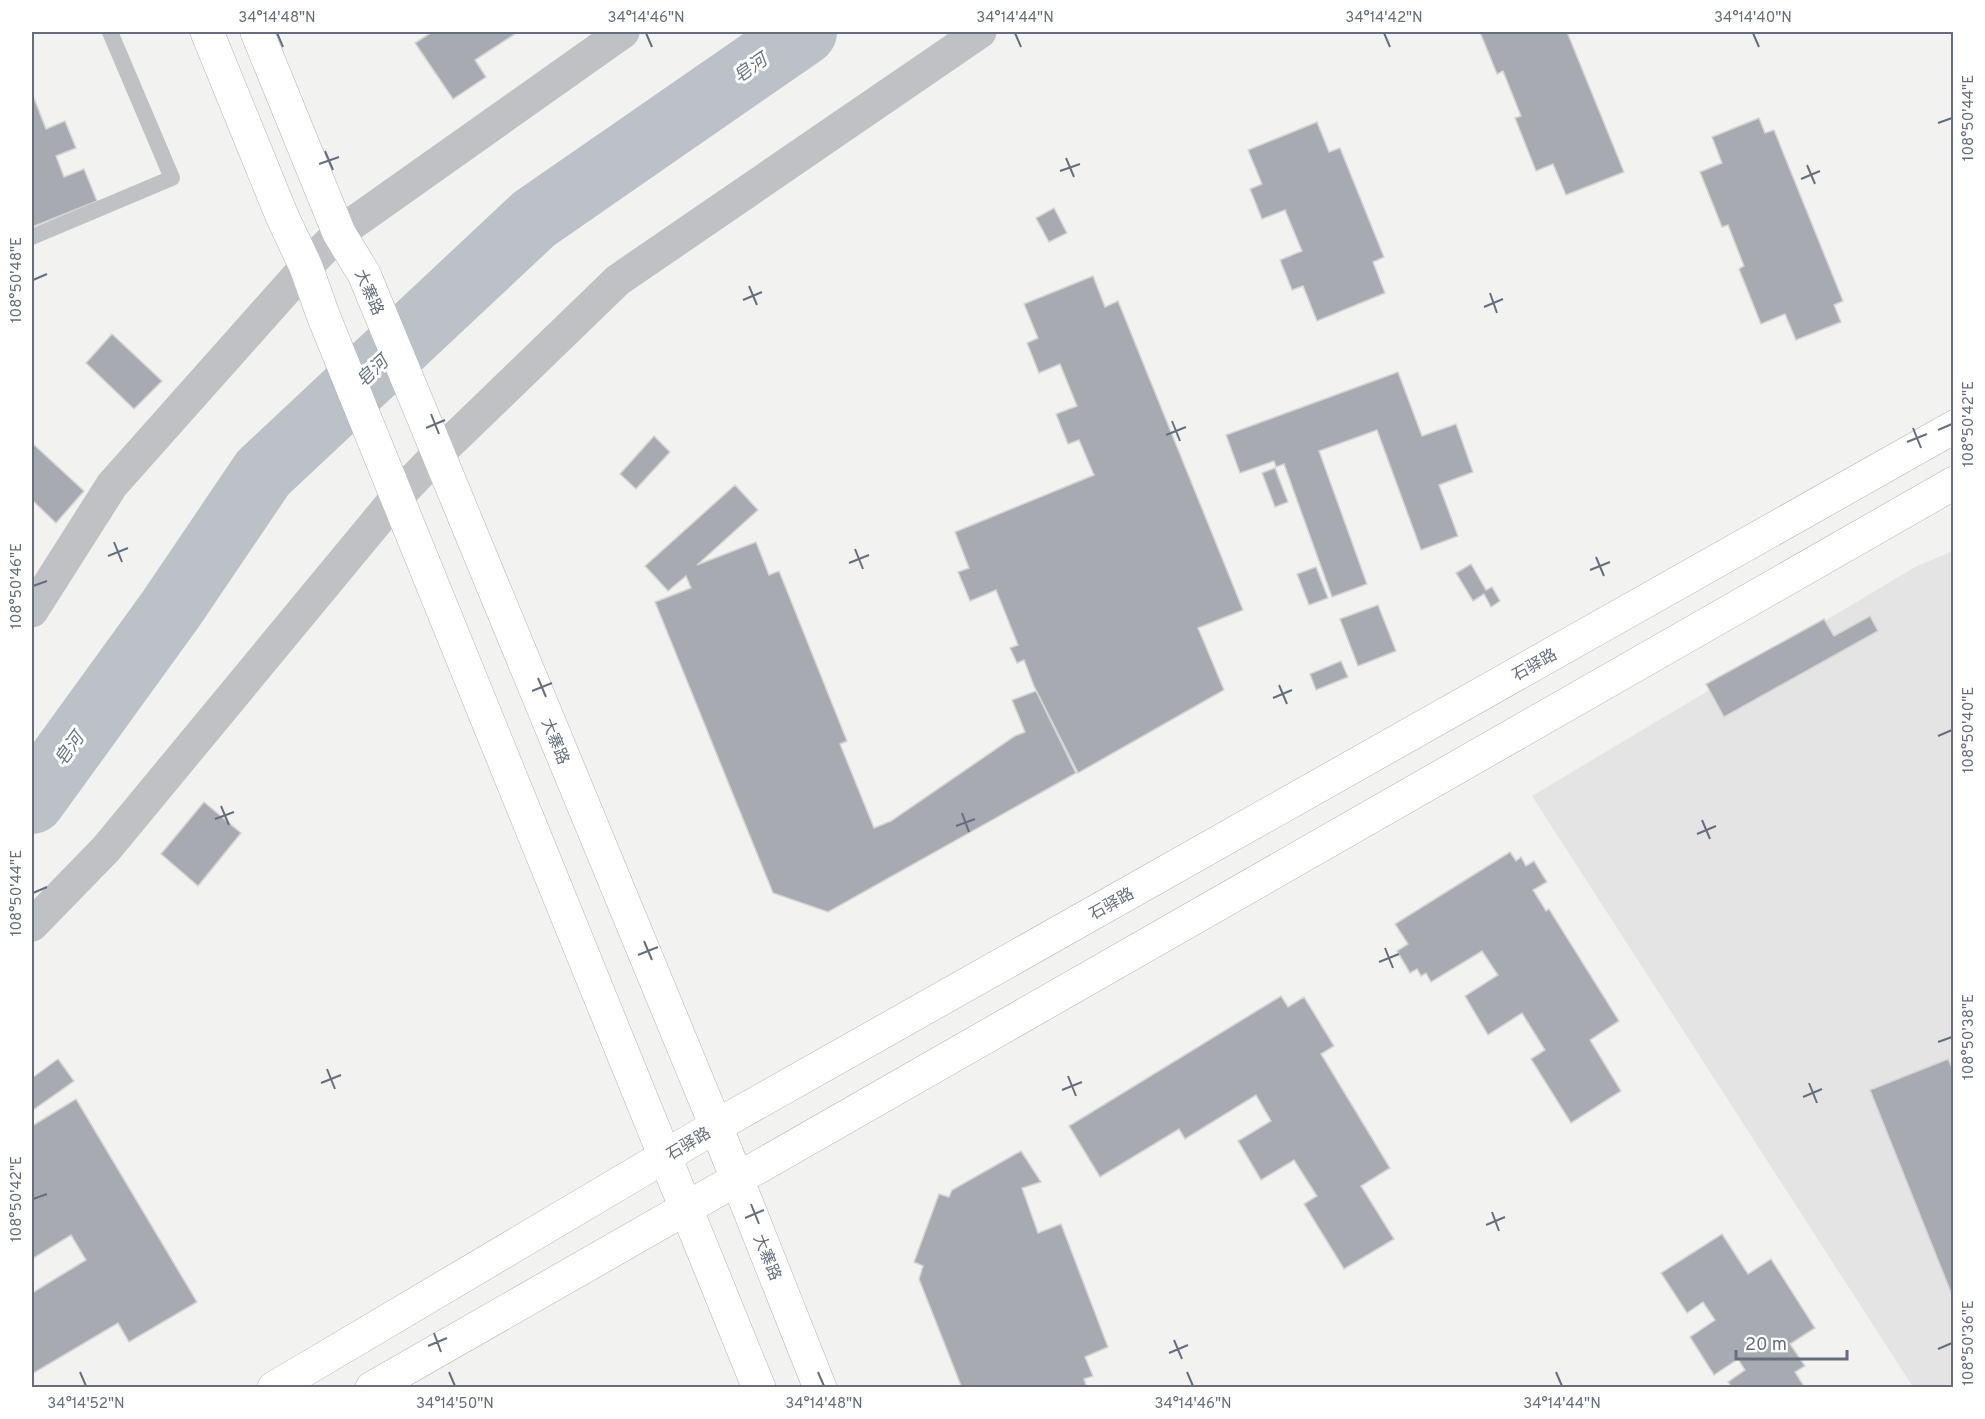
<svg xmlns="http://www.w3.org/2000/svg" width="1985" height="1419" viewBox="0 0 1985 1419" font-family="Overpass,'Noto Sans SC',sans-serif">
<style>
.built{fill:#e3e4e3}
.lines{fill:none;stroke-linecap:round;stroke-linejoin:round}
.river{stroke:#bbc1c7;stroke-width:66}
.building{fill:#a7abb1;stroke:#d4d4d3;stroke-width:1.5}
.secondary-casing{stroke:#b1b4b9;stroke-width:34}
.lane{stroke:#bfc1c4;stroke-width:16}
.street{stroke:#bfc1c4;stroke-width:33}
.secondary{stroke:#fff;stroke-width:33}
.ticks{fill:none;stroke:#666e7d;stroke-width:2}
.labels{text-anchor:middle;stroke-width:6;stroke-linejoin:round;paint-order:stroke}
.street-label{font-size:16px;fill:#666e7d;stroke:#fff}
.water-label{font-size:18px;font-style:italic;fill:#677481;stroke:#fff}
.neatline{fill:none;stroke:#666e7d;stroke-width:2}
.ticks-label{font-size:15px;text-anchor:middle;fill:#666e7d}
</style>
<rect width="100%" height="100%" fill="#f2f3f0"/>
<polygon class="built" points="1953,551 1953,1387 1913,1387 1532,796 1915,567"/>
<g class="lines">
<polyline class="river" points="32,801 171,609 263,473 534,219 804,32"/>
</g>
<g class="building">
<polygon points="432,32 518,32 475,60 486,77 453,99 415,43"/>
<polygon points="1480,32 1567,32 1624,172 1566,195 1553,164 1536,171 1515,118 1521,116 1503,71 1497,74"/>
<polygon points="32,93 46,129 65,121 76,148 56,156 64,177 84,169 97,201 32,227"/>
<polygon points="1759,118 1765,133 1774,130 1843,301 1834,305 1841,322 1796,340 1785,314 1761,324 1739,269 1744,266 1728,225 1722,227 1700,172 1722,163 1712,137"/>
<polygon points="1317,122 1329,152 1340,148 1384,257 1373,262 1385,293 1317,321 1303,286 1292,290 1280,260 1302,251 1285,210 1262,219 1250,189 1262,184 1248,150"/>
<polygon points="1054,208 1067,233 1049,242 1036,218"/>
<polygon points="1093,276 1105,307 1118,301 1243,610 1198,628 1224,690 1078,773 1034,686 1024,660 1017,663 1010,648 1018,645 996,590 970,601 958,572 969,568 955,532 1094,475 1079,440 1068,444 1056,414 1077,406 1060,364 1039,373 1027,343 1038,338 1024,304"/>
<polygon points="112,334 162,381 134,409 86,363"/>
<polygon points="1398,372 1422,436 1456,424 1473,472 1439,485 1458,536 1421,550 1377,430 1319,451 1367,584 1332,597 1284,464 1276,467 1274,461 1240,473 1226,435"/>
<polygon points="654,436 670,452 636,489 620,474"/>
<polygon points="32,443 84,491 56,523 32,500"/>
<polygon points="1275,468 1288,502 1275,507 1262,473"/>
<polygon points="735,485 758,510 697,565 756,542 769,575 779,571 847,741 840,744 874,828 891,821 1015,736 1025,732 1012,700 1036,691 1076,773 828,912 773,893 655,602 691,588 686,576 668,591 645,566"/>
<polygon points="1471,564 1486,590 1492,587 1500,601 1491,607 1484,594 1473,601 1456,573"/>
<polygon points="1316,567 1328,598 1309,605 1297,574"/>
<polygon points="1378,605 1396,651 1358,666 1340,619"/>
<polygon points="1870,616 1878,631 1724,717 1706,684 1824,619 1834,636"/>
<polygon points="1341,661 1348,677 1316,690 1310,674"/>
<polygon points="204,802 241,833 198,886 161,854"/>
<polygon points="1510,852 1516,861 1521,857 1526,866 1534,861 1547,882 1533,890 1546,911 1549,909 1619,1021 1590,1040 1621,1091 1571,1123 1531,1059 1545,1050 1522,1013 1488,1035 1465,996 1498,975 1482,951 1431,982 1426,973 1421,976 1417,969 1410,973 1397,951 1408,944 1395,924"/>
<polygon points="1281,996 1288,1007 1304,997 1334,1046 1321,1054 1390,1168 1361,1186 1394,1239 1344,1269 1304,1204 1317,1196 1294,1160 1261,1180 1238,1141 1271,1121 1256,1095 1185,1139 1179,1129 1100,1177 1069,1126"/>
<polygon points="58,1059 74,1081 33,1110 32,1078"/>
<polygon points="1948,1059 1954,1072 1954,1300 1870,1090"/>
<polygon points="76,1099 197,1302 129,1342 118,1323 32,1374 32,1293 86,1260 71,1235 32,1259 32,1126"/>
<polygon points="1021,1151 1041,1182 1022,1188 1038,1233 1061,1224 1108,1347 1085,1357 1093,1376 1084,1379 1087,1388 962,1388 919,1279 923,1266 914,1262 939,1194 949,1197 952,1190"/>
<polygon points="1722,1234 1748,1274 1771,1259 1815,1328 1790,1344 1805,1366 1795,1372 1805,1388 1732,1388 1728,1382 1745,1370 1738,1359 1714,1375 1690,1337 1715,1320 1703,1302 1687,1313 1661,1273"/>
</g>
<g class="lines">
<defs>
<g id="secondary">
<polyline points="207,32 282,216 306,267 323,315 379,453 759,1388"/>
<polyline points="257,32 339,233 364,274 716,1126 820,1388"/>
<polyline points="274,1388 716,1126 1954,427"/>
<polyline points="372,1388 1954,483"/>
</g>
</defs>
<use href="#secondary" class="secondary-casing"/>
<polyline class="lane" points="32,237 172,178 110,32"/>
<g class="street">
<polyline points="32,611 112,485 306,267 339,233 623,32"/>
<polyline points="32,925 106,849 397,497 438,454 618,280 980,32"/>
</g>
<use href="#secondary" class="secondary"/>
</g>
<path class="ticks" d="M 277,33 L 283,47M 646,33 L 652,47M 1015,33 L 1021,47M 1384,33 L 1390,47M 1753,33 L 1759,47M 1938,123 L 1952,118M 325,151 L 333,170M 1066,158 L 1074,177M 319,164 L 339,157M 1807,165 L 1815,184M 1060,171 L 1080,164M 1801,179 L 1820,171M 33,280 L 47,274M 749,286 L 757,305M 1490,293 L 1497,313M 743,300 L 762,292M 1484,307 L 1503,299M 431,414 L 439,434M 1172,421 L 1180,441M 426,428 L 445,420M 1913,428 L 1921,448M 1938,430 L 1952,424M 1166,435 L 1186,427M 1907,442 L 1927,434M 114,542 L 122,562M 855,549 L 863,569M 108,556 L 128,548M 1596,557 L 1604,576M 849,563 L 869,555M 1590,570 L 1610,562M 33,586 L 47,581M 538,678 L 546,697M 1279,685 L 1287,704M 532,691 L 552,683M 1273,698 L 1292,690M 1938,736 L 1952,730M 221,806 L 229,825M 962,813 L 969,832M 215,819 L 234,812M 1702,820 L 1710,839M 956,826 L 975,819M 1697,834 L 1716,826M 33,893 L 47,887M 644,941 L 652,960M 1385,948 L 1393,968M 638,955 L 658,947M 1379,962 L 1399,954M 1938,1042 L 1952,1037M 327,1069 L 335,1089M 1068,1076 L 1076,1096M 321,1083 L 341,1075M 1809,1083 L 1817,1103M 1062,1090 L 1082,1082M 1803,1097 L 1822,1089M 33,1199 L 47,1194M 751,1204 L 759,1224M 1492,1212 L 1499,1231M 745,1218 L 764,1210M 1486,1225 L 1505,1217M 434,1333 L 441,1352M 1174,1340 L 1182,1359M 428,1346 L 447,1338M 1938,1349 L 1952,1343M 1169,1353 L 1188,1345M 80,1372 L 86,1386M 449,1372 L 455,1386M 818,1372 L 824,1386M 1187,1372 L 1193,1386M 1556,1372 L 1562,1386"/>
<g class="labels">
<g class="street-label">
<text transform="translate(370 292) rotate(66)" y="6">大寨路</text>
<text transform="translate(1534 664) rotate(-29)" y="6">石驿路</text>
<text transform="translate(556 741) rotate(68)" y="6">大寨路</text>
<text transform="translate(1111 903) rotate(-29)" y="6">石驿路</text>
<text transform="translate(688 1143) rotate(-31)" y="6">石驿路</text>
<text transform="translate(768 1257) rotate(68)" y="6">大寨路</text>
</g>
<g class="water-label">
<text transform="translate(750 68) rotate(-35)" y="6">皂河</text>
<text transform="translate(372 371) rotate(-43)" y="6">皂河</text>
<text transform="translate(69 749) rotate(-54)" y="6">皂河</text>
</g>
</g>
<rect width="1985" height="1419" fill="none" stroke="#ffffff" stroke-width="66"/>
<path d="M1736 1350v9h111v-9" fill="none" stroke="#666e7d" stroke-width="3"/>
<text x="1745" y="1350" font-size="18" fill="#666e7d" stroke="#ffffff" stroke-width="4.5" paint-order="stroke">20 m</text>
<rect x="33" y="33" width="1919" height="1353" class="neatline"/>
<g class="ticks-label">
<text x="277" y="22">34°14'48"N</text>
<text x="646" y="22">34°14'46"N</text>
<text x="1015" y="22">34°14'44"N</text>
<text x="1384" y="22">34°14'42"N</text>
<text x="1753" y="22">34°14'40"N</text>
<text transform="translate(1968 118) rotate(-90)" y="5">108°50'44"E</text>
<text transform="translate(16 280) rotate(-90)" y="5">108°50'48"E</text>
<text transform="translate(1968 424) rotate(-90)" y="5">108°50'42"E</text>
<text transform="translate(16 586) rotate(-90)" y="5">108°50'46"E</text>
<text transform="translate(1968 730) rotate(-90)" y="5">108°50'40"E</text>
<text transform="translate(16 893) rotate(-90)" y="5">108°50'44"E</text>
<text transform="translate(1968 1037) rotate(-90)" y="5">108°50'38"E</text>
<text transform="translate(16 1199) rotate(-90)" y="5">108°50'42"E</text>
<text transform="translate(1968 1343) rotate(-90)" y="5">108°50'36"E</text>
<text x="86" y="1408">34°14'52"N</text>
<text x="455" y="1408">34°14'50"N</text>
<text x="824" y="1408">34°14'48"N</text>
<text x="1193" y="1408">34°14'46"N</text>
<text x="1562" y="1408">34°14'44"N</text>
</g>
</svg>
